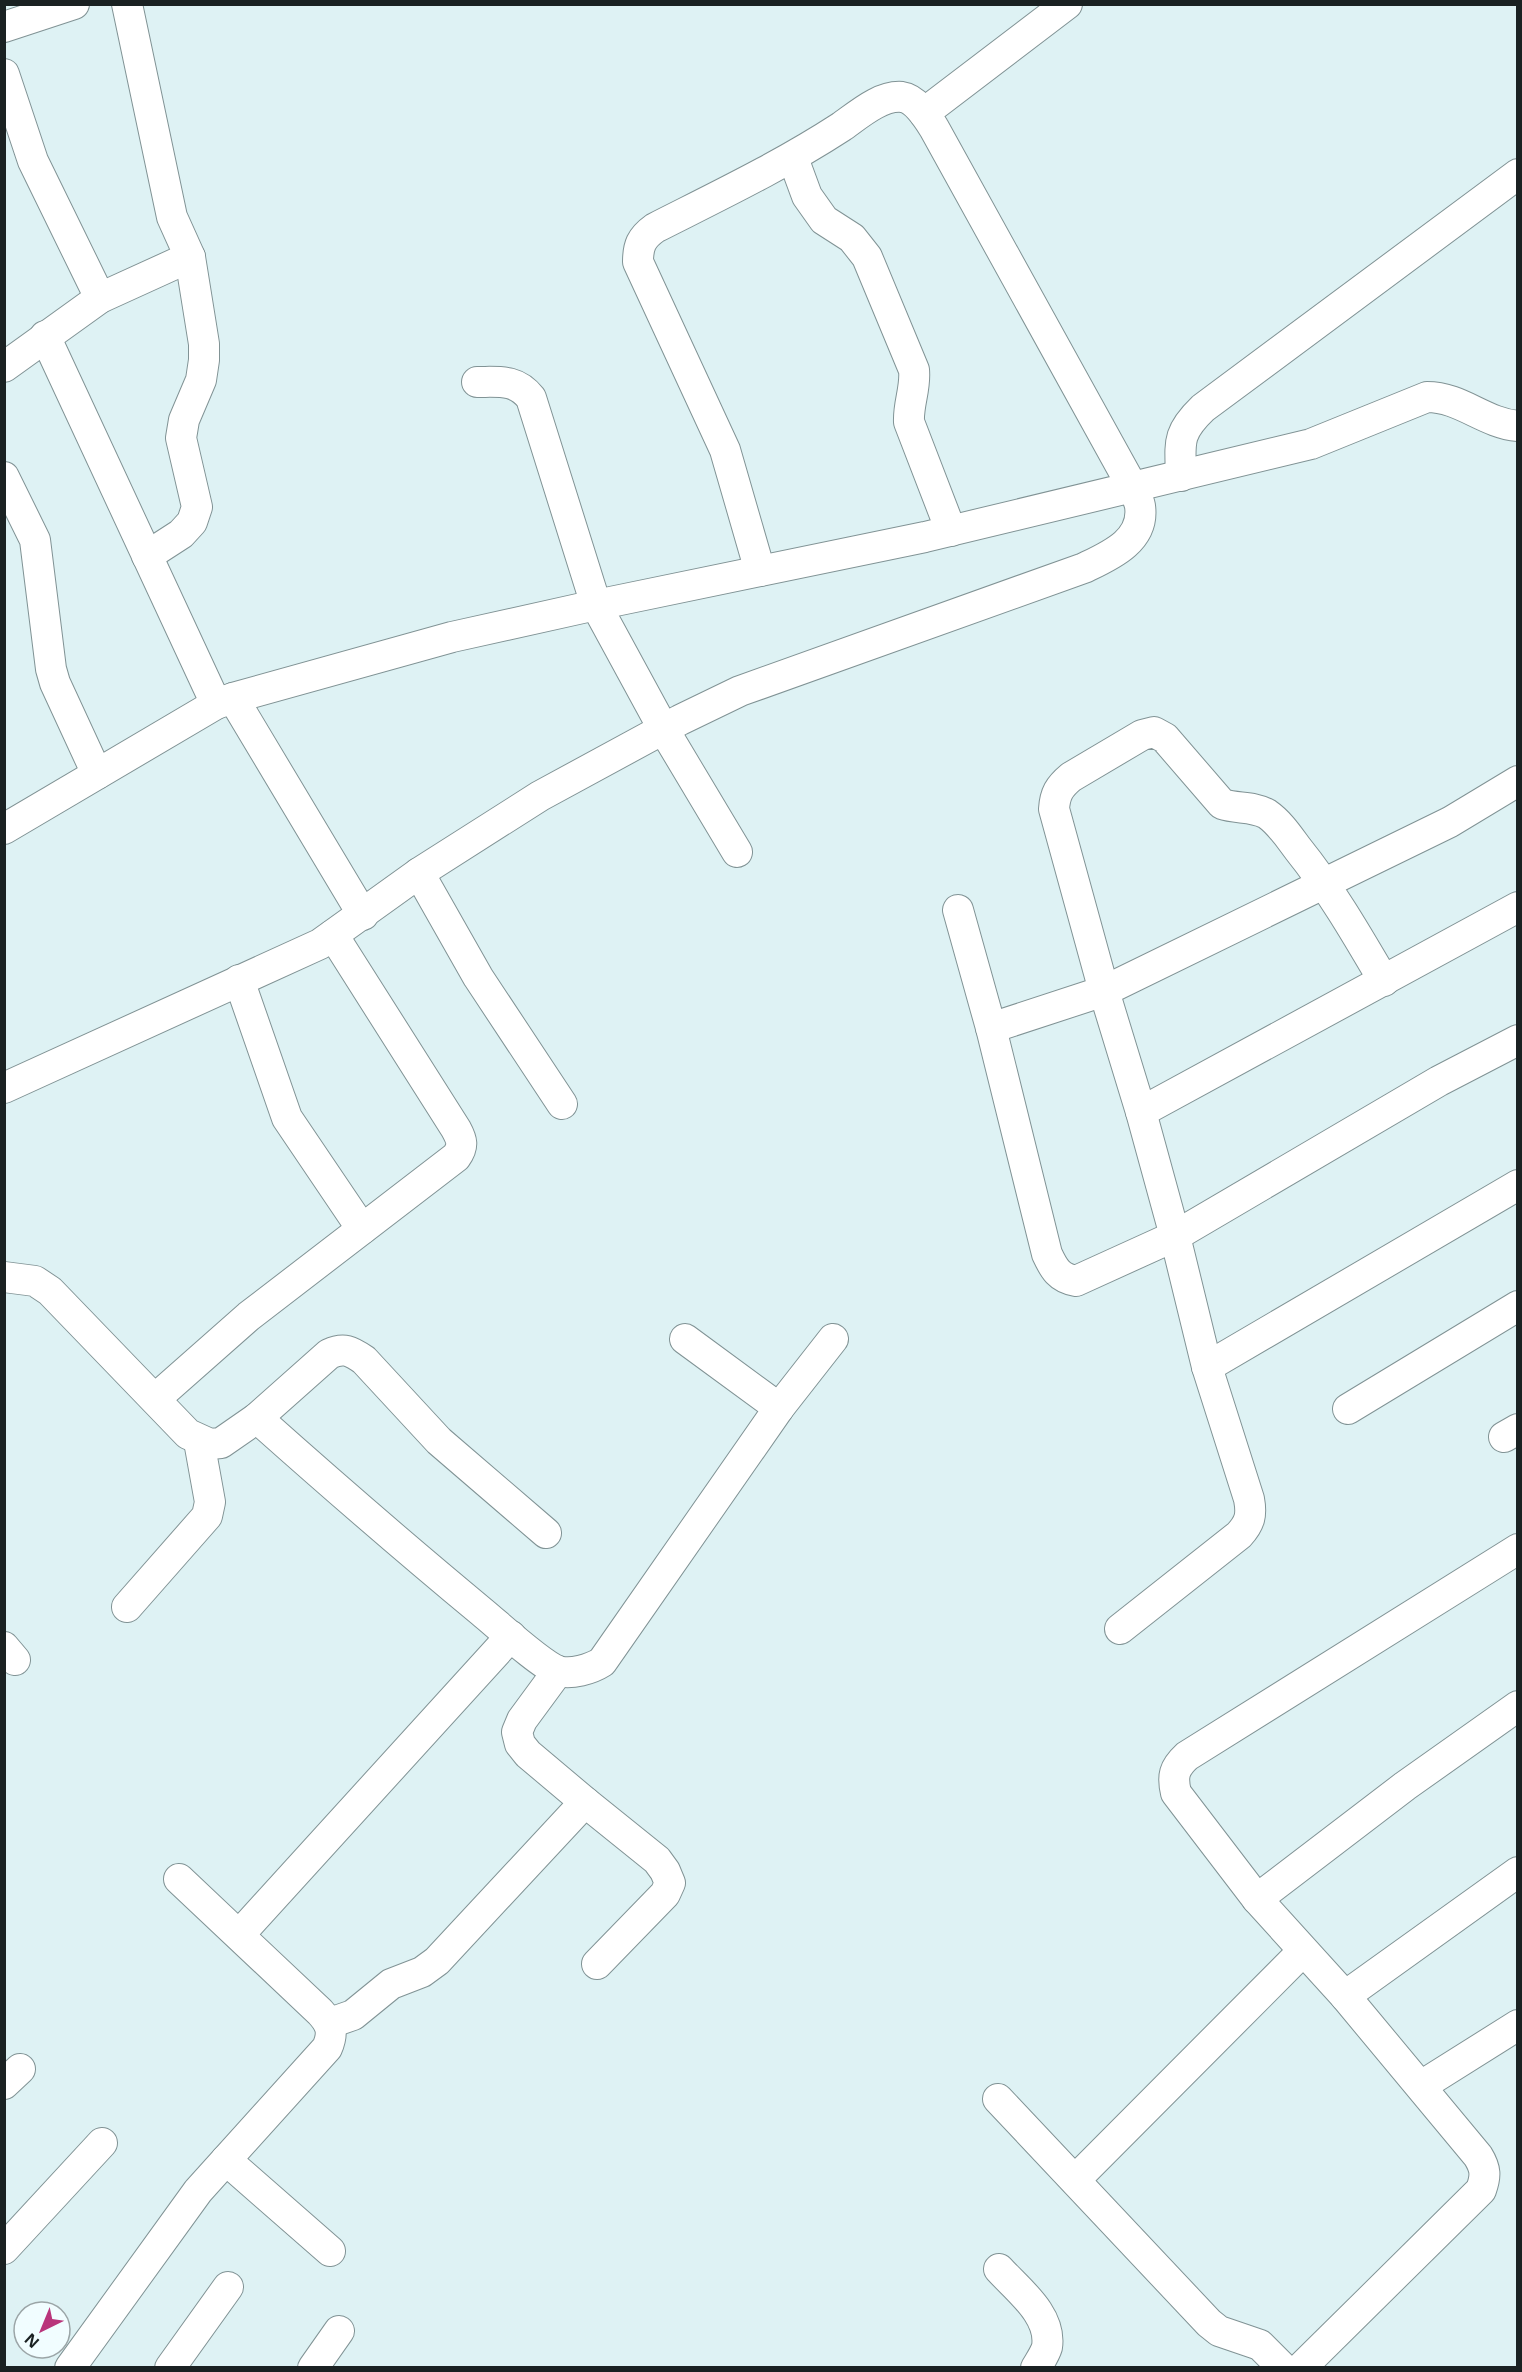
<svg xmlns="http://www.w3.org/2000/svg" width="1522" height="2372" viewBox="0 0 1522 2372" font-family="'Open Sans',sans-serif">
<style>
.lines{fill:none;stroke-linecap:round;stroke-linejoin:round}
.minor-casing{stroke:#819395;stroke-width:32}
.minor{stroke:#fff;stroke-width:30}
</style>
<rect width="100%" height="100%" fill="#def2f4"/>
<g class="lines">
<defs>
<g id="minor">
<polyline points="127,4 172,217 190,257 204,344 204,360 201,380 184,420 181,438 197,507 192,522 181,534 147,556"/>
<polyline points="4,27 74,4"/>
<polyline points="4,74 33,161 100,298"/>
<polyline points="924,113 1067,4"/>
<path d="M 793,158 L 807,196 L 824,220 L 852,238 L 867,257 L 914,370 C 916,388 908,404 909,422 L 951,531"/>
<polyline points="45,336 216,704"/>
<polyline points="4,367 100,298 190,257"/>
<path d="M 477,382 C 500,382 516,379 531,398 L 596,605 L 664,730 L 737,852"/>
<path d="M 1181,476 C 1180,442 1177,433 1203,408 L 1518,174"/>
<polyline points="4,477 35,540 51,669 55,683 97,774"/>
<polyline points="233,698 363,915"/>
<path d="M 4,829 L 216,704 L 233,698 L 452,637 L 596,605 L 925,537 L 1311,444 L 1427,397 C 1461,397 1484,423 1518,426"/>
<polyline points="419,873 478,977 562,1104"/>
<path d="M 958,910 L 991,1028 L 1047,1254 C 1054,1269 1059,1278 1076,1281 L 1175,1236 L 1439,1081 L 1518,1040"/>
<polyline points="239,980 287,1118 362,1229"/>
<polyline points="991,1028 1104,991 1450,822 1518,781"/>
<path d="M 4,1088 L 320,944 L 419,873 L 540,796 L 680,720 L 740,691 L 1084,568 C 1109,556 1145,541 1140,506 C 1139,500 1135,493 1133,488 L 934,128 C 927,117 916,99 902,97 C 880,95 857,116 841,127 C 781,166 718,196 655,228 C 641,238 638,246 638,262 L 725,450 L 760,571"/>
<polyline points="1141,1112 1518,907"/>
<path d="M 4,1277 L 35,1281 L 50,1291 L 188,1434 L 210,1444 L 221,1443 L 257,1418 L 329,1354 C 344,1347 351,1351 364,1360 L 439,1441 L 546,1533"/>
<polyline points="685,1339 779,1408"/>
<polyline points="1207,1367 1518,1185"/>
<path d="M 155,1399 L 249,1316 L 456,1157 C 464,1146 462,1140 456,1129 L 333,935"/>
<polyline points="1348,1409 1518,1306"/>
<path d="M 257,1418 C 331,1484 406,1549 482,1612 C 499,1626 540,1664 558,1671 C 571,1675 591,1669 602,1662 L 779,1408 L 833,1339"/>
<polyline points="1504,1437 1518,1429"/>
<polyline points="127,1607 207,1516 210,1502 199,1441"/>
<path d="M 1120,1629 L 1239,1535 C 1250,1523 1252,1515 1249,1499 L 1207,1367 L 1175,1236 L 1141,1112 L 1104,991 L 1054,809 C 1055,794 1059,787 1071,777 L 1142,735 L 1154,732 L 1165,738 L 1222,804 C 1237,809 1253,806 1267,814 C 1280,823 1289,837 1298,849 C 1331,890 1357,935 1384,981"/>
<polyline points="4,1647 15,1660"/>
<polyline points="558,1671 522,1720 517,1732 520,1744 528,1754 585,1802 657,1860 665,1871 670,1883 665,1894 597,1964"/>
<polyline points="1257,1899 1405,1786 1518,1706"/>
<polyline points="239,1935 511,1636"/>
<polyline points="1345,1996 1518,1872"/>
<polyline points="330,2023 353,2015 391,1984 422,1972 437,1961 585,1802"/>
<polyline points="4,2084 20,2069"/>
<polyline points="1421,2086 1518,2025"/>
<polyline points="998,2099 1209,2323 1219,2331 1260,2345 1283,2368"/>
<polyline points="226,2160 330,2251"/>
<polyline points="1075,2180 1303,1951"/>
<polyline points="4,2249 102,2143"/>
<path d="M 999,2269 C 1018,2290 1052,2315 1047,2347 C 1045,2354 1040,2361 1036,2368"/>
<path d="M 70,2368 L 198,2191 L 327,2048 C 334,2032 331,2024 320,2012 L 179,1879"/>
<polyline points="170,2368 228,2287"/>
<polyline points="313,2368 339,2331"/>
<path d="M 1301,2368 L 1481,2190 C 1486,2176 1486,2169 1478,2156 L 1345,1996 L 1257,1899 L 1176,1793 C 1172,1776 1174,1768 1187,1756 L 1518,1549"/>
</g>
</defs>
<use href="#minor" class="minor-casing"/>
<use href="#minor" class="minor"/>
</g>
<rect width="1522" height="2372" fill="none" stroke="#1a2122" stroke-width="12"/>
<g transform="translate(42 2330) rotate(223)"><circle r="28" fill="#f1fdff" stroke="#9ba5a7" stroke-width="1.5"/>
<path d="M0-4.5L10 22L0 15L-10 22Z" fill="#b9357b"/>
<text y="-9" font-size="16" font-weight="bold" text-anchor="middle" fill="#1a2122">N</text>
</g>
</svg>
